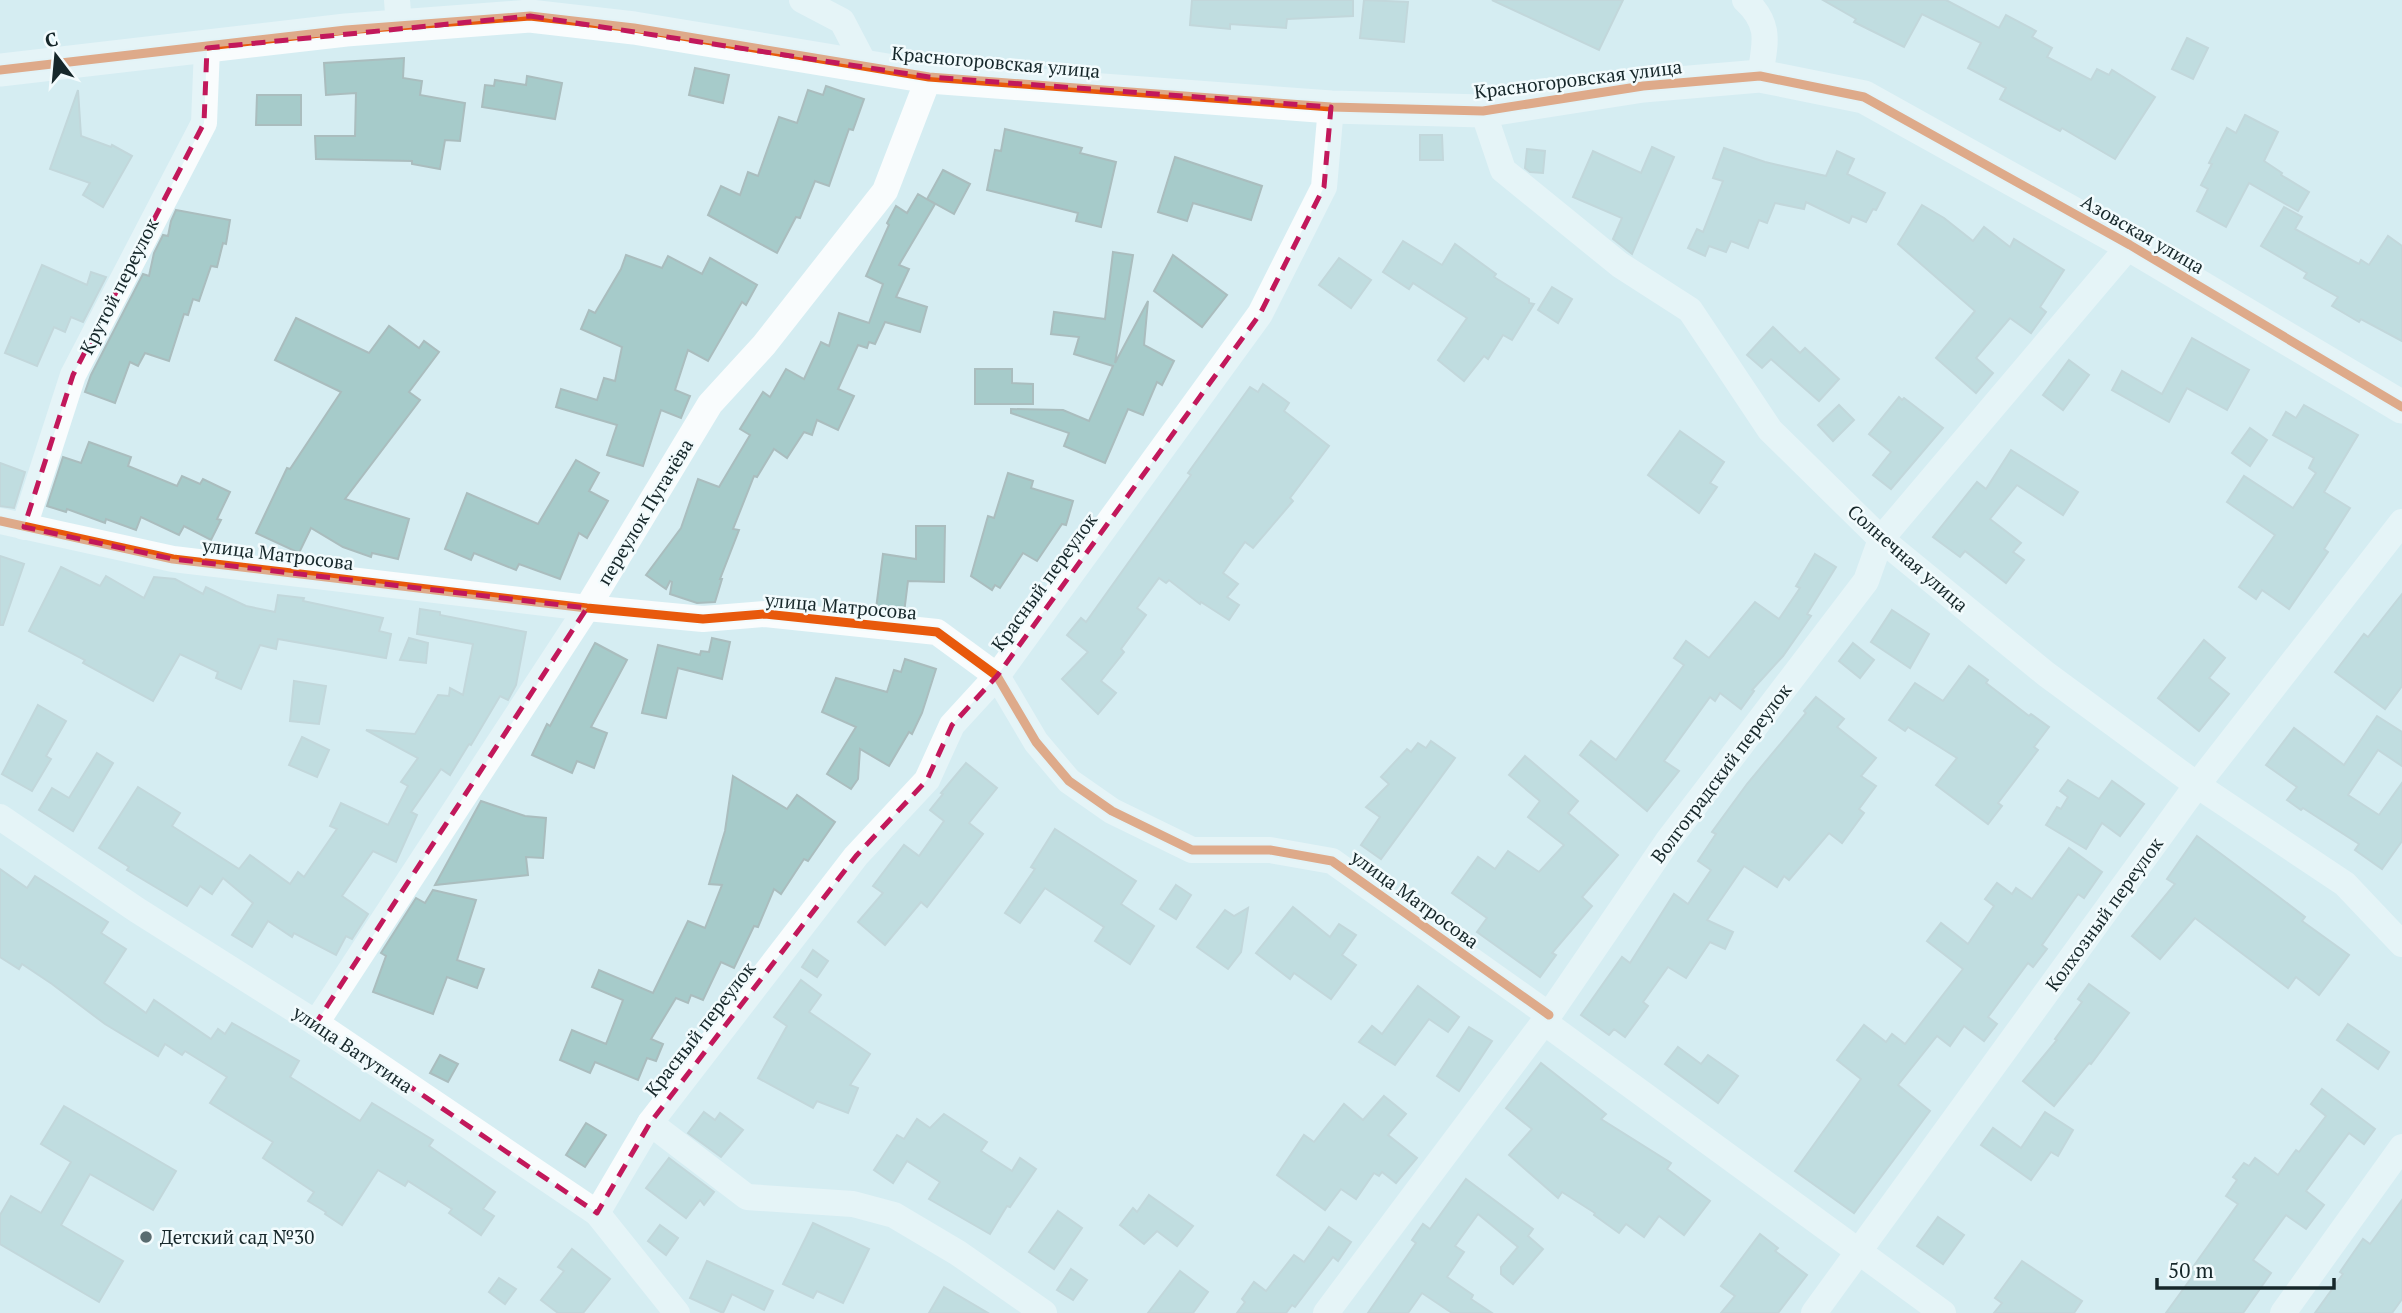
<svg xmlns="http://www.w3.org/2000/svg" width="2402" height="1313" viewBox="0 0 2402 1313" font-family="'PT Serif',serif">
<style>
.building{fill:#a6cbca;stroke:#aabdbe;stroke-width:2}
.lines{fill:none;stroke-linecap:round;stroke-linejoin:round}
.minor{stroke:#f9fcfd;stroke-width:26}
.tertiary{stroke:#f9fcfd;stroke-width:33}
.cycleway-casing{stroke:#f2fbfd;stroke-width:13}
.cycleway{stroke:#e8590c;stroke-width:9}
.marked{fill:none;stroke:#c2185b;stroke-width:5;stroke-dasharray:14 9;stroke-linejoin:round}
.poi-dot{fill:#596c70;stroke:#f2fbfd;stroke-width:2.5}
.labels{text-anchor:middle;stroke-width:5;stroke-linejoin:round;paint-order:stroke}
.street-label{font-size:19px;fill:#16272a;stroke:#f2fbfd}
.poi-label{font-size:19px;fill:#16272a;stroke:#f2fbfd;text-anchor:start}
</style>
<rect width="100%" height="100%" fill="#d5edf2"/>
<g class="building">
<polygon points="1192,0 1353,0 1353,16 1287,19 1286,28 1230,24 1230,29 1190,25"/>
<polygon points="1364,0 1408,2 1404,42 1360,38"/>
<polygon points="1492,0 1623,0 1599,50"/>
<polygon points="1823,0 1946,0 1999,28 2006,15 2036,31 2032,37 2052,48 2047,57 2091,80 2097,69 2109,75 2112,70 2155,97 2115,159 2062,128 2060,131 2000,99 2006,88 1968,68 1981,43 1922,14 1904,47 1854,22 1856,19"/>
<polygon points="2187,38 2208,48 2193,79 2172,69"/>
<polygon points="404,58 403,78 422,81 420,95 465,103 460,141 445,140 440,169 412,164 412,161 316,159 315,136 355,136 356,93 326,95 324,63"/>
<polygon points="695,68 729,75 723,103 689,95"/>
<polygon points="527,76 562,83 555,119 482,107 485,85 494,86 495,80 526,85"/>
<polygon points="826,86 864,99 853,130 849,129 829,186 815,181 800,218 796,217 777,253 708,215 721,186 740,195 748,172 758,176 779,117 797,123 808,90 823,95"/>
<polygon points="78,90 81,136 111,147 112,145 132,156 103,207 83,195 90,183 50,169"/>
<polygon points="257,95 301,95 301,125 256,125"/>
<polygon points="2245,115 2278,132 2264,161 2282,173 2281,175 2309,192 2298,211 2249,183 2226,227 2197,211 2208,189 2201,185 2212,164 2209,163 2227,128 2236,133"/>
<polygon points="1005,129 1082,148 1080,153 1116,162 1101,227 1076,221 1078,213 987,190 995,150 1001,151"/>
<polygon points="1420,135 1442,135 1443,160 1420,160"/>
<polygon points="1652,147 1674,157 1632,254 1613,239 1622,218 1573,197 1593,151 1641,173"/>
<polygon points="1724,148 1765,162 1826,176 1837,151 1854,159 1847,174 1885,193 1876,210 1873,209 1866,222 1852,216 1849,223 1806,202 1804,209 1775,203 1767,223 1759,220 1748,248 1731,241 1726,252 1709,246 1705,256 1688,248 1697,229 1703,232 1723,181 1713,178"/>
<polygon points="1527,149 1545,151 1543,173 1530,172 1525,168"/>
<polygon points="1175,157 1262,186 1251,220 1193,203 1187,221 1158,212"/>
<polygon points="943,170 970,184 954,214 927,199"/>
<polygon points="918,194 935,204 899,265 909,269 896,297 927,307 920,332 885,322 875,344 869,342 867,348 858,345 838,389 854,396 838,430 817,420 812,435 804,432 787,458 774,449 757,477 754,476 733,529 739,530 720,579 722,579 715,602 697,603 670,594 672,582 670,581 666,589 646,575 681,528 698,479 719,487 750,435 740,429 763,392 770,397 786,369 804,379 821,342 829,346 839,313 869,323 883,284 866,276 889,225 887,223 896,206 907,213"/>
<polygon points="1922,205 1944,218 1973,241 1984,227 2010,247 2014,239 2064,270 2040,307 2046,312 2031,333 2010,318 1976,358 1993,373 1976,393 1936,358 1975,311 1898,244"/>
<polygon points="2284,207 2302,217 2295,229 2359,264 2361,260 2369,265 2388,236 2402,246 2402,341 2361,319 2359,322 2332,306 2338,297 2304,278 2307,273 2261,246"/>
<polygon points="176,210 230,220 226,244 223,243 217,267 211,266 199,301 193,299 188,315 184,314 169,361 145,353 138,366 130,362 115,403 85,392 91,375 143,274 149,276 154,253 163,235 168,236 171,221"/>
<polygon points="1403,241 1442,265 1455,244 1496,274 1494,277 1529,299 1529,303 1534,304 1512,340 1503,335 1488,359 1484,356 1464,381 1438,360 1467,318 1413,283 1409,289 1383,272"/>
<polygon points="1113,252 1133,255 1115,363 1148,301 1144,345 1174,361 1162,385 1157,382 1143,415 1128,409 1105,463 1064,446 1069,433 1011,413 1011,409 1063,410 1089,421 1113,366 1074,354 1079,337 1051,334 1054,312 1105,319"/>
<polygon points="626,255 662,268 668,256 702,274 710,258 757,285 746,305 742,302 708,361 688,350 675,390 690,396 681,418 661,410 643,466 607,455 617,425 556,407 561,389 597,400 604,378 615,381 622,347 581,329 589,310 595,313 621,269"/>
<polygon points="1173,255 1227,295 1202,327 1154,291"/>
<polygon points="1339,258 1371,280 1351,308 1319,285"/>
<polygon points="42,265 87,285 91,272 106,277 83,322 71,317 65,332 54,327 37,366 5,353"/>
<polygon points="1552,287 1572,299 1558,323 1538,310"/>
<polygon points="296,318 369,353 389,326 419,348 424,341 439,352 409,392 420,400 345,499 409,519 398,559 372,553 371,557 343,547 311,528 299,553 256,533 287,468 290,469 341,392 275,360"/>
<polygon points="1773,327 1800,353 1805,348 1839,379 1819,401 1771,359 1762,368 1747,355"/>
<polygon points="2192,338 2249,370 2227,410 2187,388 2169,422 2112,390 2122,371 2162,394"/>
<polygon points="2069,360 2089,375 2063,410 2043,395"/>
<polygon points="975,369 1012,369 1012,383 1033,384 1033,404 975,404"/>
<polygon points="1263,384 1289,403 1284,411 1329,446 1290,498 1293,501 1253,548 1245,542 1223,573 1238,584 1227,597 1239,605 1229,620 1201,602 1200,604 1169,580 1166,583 1159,578 1137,608 1146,615 1121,649 1124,652 1101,681 1116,693 1098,714 1062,679 1088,652 1067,635 1081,618 1086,622 1191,475 1188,473 1250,387 1258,392"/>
<polygon points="1899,397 1902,400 1904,398 1943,428 1891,489 1873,475 1891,452 1869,434"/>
<polygon points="1839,405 1854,420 1833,441 1818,425"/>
<polygon points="2304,405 2358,435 2324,492 2350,508 2324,549 2328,552 2289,609 2262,590 2256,599 2239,587 2275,535 2227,502 2244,476 2293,508 2316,473 2309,468 2314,458 2273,435 2286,412 2296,418"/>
<polygon points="2250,428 2267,440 2250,466 2232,453"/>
<polygon points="1680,431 1724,462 1710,483 1717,487 1699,513 1648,475"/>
<polygon points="89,442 131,457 128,466 177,486 182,476 200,484 203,479 230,492 217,519 221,520 211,540 184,526 179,535 141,517 136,530 106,519 105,523 67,509 66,512 47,506 63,457 81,463"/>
<polygon points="2011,450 2078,492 2063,515 2017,485 1990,519 2021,543 2013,552 2024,560 2006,583 1965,551 1960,557 1933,537 1977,482 1986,489"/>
<polygon points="576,460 599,473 589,491 608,501 587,538 579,533 560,579 519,564 516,570 474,553 471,560 445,549 467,493 538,524"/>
<polygon points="0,463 25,472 14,508 0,506"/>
<polygon points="1008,473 1033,481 1031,488 1073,501 1066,525 1062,524 1037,561 1023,553 1000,588 995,585 992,590 971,576 988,516 994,518"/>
<polygon points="916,526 945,526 944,582 908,581 904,613 876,609 883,554 916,559"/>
<polygon points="1815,554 1836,567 1807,614 1811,616 1783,656 1752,690 1754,691 1741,709 1720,693 1715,701 1710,697 1664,761 1679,771 1647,811 1580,755 1591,741 1616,760 1684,665 1674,658 1686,641 1709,658 1755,602 1779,619 1800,588 1796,586"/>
<polygon points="0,556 24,564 3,625 0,625"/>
<polygon points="61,567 100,586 106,576 144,598 154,577 175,579 203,594 206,587 246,606 275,612 278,595 304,598 303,601 383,618 379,631 391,634 386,658 278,639 276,649 260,645 241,689 216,678 218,672 180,654 153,701 83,663 85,660 29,631"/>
<polygon points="2402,594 2402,686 2385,709 2335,672 2364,634 2368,637"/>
<polygon points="420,609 440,612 440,615 526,632 516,685 508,700 500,696 471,745 469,744 450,775 441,769 411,812 417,815 396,862 373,851 342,896 368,914 352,939 346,936 336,955 294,933 292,937 268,921 252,947 232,935 253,903 223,878 212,894 200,886 187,906 127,870 129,867 99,848 138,787 180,813 172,826 239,869 250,855 290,884 298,872 304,877 337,829 330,826 341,803 388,825 408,786 401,782 418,758 366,730 415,734 438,695 449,696 450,688 463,695 473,644 417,634"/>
<polygon points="1892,610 1929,634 1910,668 1871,642"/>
<polygon points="409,638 428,643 426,663 400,660"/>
<polygon points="712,638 730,642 722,679 678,668 666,718 642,713 658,645 700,655 701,651 709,652"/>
<polygon points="2204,640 2225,658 2209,678 2229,694 2199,731 2158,698"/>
<polygon points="595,643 627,660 591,727 607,733 594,768 577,761 572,773 532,755 547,724 550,726"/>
<polygon points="1853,643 1874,660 1860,678 1839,661"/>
<polygon points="905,659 936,669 922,713 912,734 909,732 889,766 860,749 858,779 851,789 827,774 856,727 822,712 836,678 887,692 894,670 901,672"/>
<polygon points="1969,666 1988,680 1986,683 2029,716 2031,714 2049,727 2034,747 2038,750 1998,803 2002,806 1988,824 1936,785 1957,758 1908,727 1905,731 1889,720 1915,683 1943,701"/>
<polygon points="294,681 326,686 319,724 290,721"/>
<polygon points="1816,697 1844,719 1837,727 1876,758 1861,776 1876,786 1859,809 1864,813 1842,843 1829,833 1789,880 1784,876 1777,887 1744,866 1707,920 1733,932 1725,949 1710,942 1686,978 1668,967 1643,1002 1648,1006 1625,1037 1614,1029 1609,1035 1581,1015 1622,957 1630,963 1674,894 1688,904 1711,870 1698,861 1716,834 1712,832 1747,784 1806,713 1804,711"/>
<polygon points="38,705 66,721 46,756 51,759 32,791 2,774"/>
<polygon points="2377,716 2402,732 2402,766 2378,750 2348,795 2379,815 2402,783 2402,841 2382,869 2355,850 2359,844 2303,808 2301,810 2287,800 2297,787 2266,765 2294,728 2344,765"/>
<polygon points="302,737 329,750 317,777 289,765"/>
<polygon points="1431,741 1455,758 1381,859 1361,845 1380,817 1366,807 1389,784 1381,777 1407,749 1411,752 1418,743 1426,748"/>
<polygon points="97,753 113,763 73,831 39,810 52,788 69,798"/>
<polygon points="1525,756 1578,801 1568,813 1618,855 1582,897 1592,906 1552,953 1556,955 1540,977 1477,932 1487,918 1452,893 1478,857 1495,869 1508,851 1539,872 1564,845 1528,817 1540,801 1509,775"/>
<polygon points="966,763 997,788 969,823 983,834 927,907 921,902 885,945 858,922 883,893 873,886 904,845 919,856 944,821 930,810 943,794 941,793"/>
<polygon points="733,776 787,809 797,795 835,822 808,861 804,859 781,894 774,889 758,927 754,926 734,968 721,962 703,1000 691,995 688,1003 676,998 651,1039 663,1044 656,1061 647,1058 638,1080 595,1062 590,1073 560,1060 572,1030 606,1044 623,1000 592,987 599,970 653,993 688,921 705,928 722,885 709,884 725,831"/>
<polygon points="2068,780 2099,799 2112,781 2144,804 2120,836 2102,823 2086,849 2046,825 2057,807 2061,809 2068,797 2060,791"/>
<polygon points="481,801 525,816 546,818 543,858 526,857 528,875 435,885"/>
<polygon points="1055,829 1136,881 1121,904 1154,926 1130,964 1095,941 1104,927 1045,888 1020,923 1005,913 1035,869 1031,867"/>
<polygon points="2197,836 2279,897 2305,917 2302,921 2349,955 2319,995 2296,977 2288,988 2195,918 2160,959 2132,936 2175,884 2167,879"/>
<polygon points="2069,848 2102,872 2084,898 2078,894 2042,945 2047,949 2033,967 2028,963 1988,1017 1997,1024 1984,1041 1964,1026 1950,1046 1937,1036 1898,1085 1930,1111 1854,1213 1795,1171 1861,1079 1837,1060 1864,1025 1886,1042 1892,1034 1905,1044 1963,969 1927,941 1941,923 1968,944 1994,906 1985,899 1997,883 2012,894 2016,888 2032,899"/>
<polygon points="0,869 27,888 35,876 108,922 101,933 126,949 104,983 146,1013 154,1000 211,1039 218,1029 225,1034 232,1023 299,1061 290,1077 360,1121 372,1103 433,1140 429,1146 495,1192 483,1209 494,1216 481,1235 449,1213 452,1209 408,1181 405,1186 378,1170 342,1225 325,1214 326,1212 308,1201 314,1192 263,1158 273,1142 210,1103 227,1077 185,1051 182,1055 165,1044 158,1056 105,1024 52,984 22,964 19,969 0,957"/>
<polygon points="1176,885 1191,895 1176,919 1160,909"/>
<polygon points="433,890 476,900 457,960 484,969 477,988 447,977 433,1014 373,992 386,956 381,953 416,898 425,903"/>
<polygon points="1293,907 1330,937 1339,924 1356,935 1342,955 1356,965 1331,999 1294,973 1290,979 1256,953"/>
<polygon points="1248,908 1241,952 1228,969 1197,947 1225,910 1234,916"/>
<polygon points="813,950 828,961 817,977 802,967"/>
<polygon points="801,980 821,995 809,1012 870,1054 850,1085 858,1088 848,1113 817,1101 813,1108 758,1078 787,1026 774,1017"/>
<polygon points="2089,984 2129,1013 2091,1064 2089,1063 2054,1106 2023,1081 2057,1040 2055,1039 2082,1002 2078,999"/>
<polygon points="1418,986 1459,1017 1448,1032 1429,1019 1395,1065 1359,1042 1372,1026 1382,1034"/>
<polygon points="2348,1024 2389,1052 2378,1069 2337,1040"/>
<polygon points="1469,1027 1492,1041 1459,1091 1437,1076"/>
<polygon points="1678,1047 1701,1064 1708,1055 1738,1076 1718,1103 1665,1064"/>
<polygon points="440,1055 458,1064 448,1082 430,1073"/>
<polygon points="1541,1063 1606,1114 1601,1119 1671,1163 1667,1169 1710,1201 1684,1235 1659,1216 1644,1237 1626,1224 1619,1233 1594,1215 1595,1213 1562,1192 1558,1198 1509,1155 1532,1129 1506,1108"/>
<polygon points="2322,1089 2375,1129 2364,1144 2349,1133 2306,1191 2324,1205 2306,1229 2286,1215 2253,1260 2271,1273 2243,1313 2166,1313 2192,1277 2188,1274 2238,1204 2226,1196 2237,1180 2233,1177 2244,1163 2249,1166 2255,1158 2278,1175 2296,1150 2299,1152 2326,1116 2311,1104"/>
<polygon points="1384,1096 1406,1114 1388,1135 1417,1158 1396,1183 1382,1172 1379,1176 1374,1173 1356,1199 1341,1189 1325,1210 1277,1175 1304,1135 1314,1142 1344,1104 1363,1120"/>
<polygon points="64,1106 176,1171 153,1210 90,1174 61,1225 123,1261 99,1302 0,1244 0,1215 11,1196 41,1213 71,1162 41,1144"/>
<polygon points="704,1112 715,1120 720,1113 743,1130 721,1157 688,1133"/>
<polygon points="2045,1112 2073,1130 2058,1156 2051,1152 2031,1180 1981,1145 1993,1128 2021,1148"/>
<polygon points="944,1114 987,1142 981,1151 1012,1171 1020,1158 1036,1169 1010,1207 1007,1206 990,1234 929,1199 940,1182 907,1161 893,1183 874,1170 897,1135 904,1139 917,1119 930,1128"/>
<polygon points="586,1123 606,1135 585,1167 566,1155"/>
<polygon points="669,1158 714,1192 704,1205 700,1200 686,1218 646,1188"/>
<polygon points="1466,1179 1533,1229 1528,1236 1543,1249 1513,1284 1501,1274 1501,1267 1518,1247 1478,1214 1455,1246 1464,1252 1447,1277 1473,1295 1471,1299 1492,1313 1452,1313 1422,1293 1408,1313 1368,1313 1416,1243 1412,1240 1423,1224 1430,1229"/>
<polygon points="1149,1195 1193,1226 1177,1246 1157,1231 1144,1244 1120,1225 1133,1208 1137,1212"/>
<polygon points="2402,1200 2402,1299 2392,1313 2315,1313 2343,1274 2340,1272 2363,1239 2370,1244"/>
<polygon points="1058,1211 1082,1228 1054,1269 1029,1252"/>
<polygon points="1938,1217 1964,1235 1943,1264 1917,1246"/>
<polygon points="813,1223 869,1249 843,1303 817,1291 813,1298 783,1284"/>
<polygon points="660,1225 678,1238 666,1255 648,1241"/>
<polygon points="1329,1227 1351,1242 1338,1261 1333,1257 1295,1307 1292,1305 1286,1313 1237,1313 1245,1302 1242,1299 1254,1282 1266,1291 1294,1255 1304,1262"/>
<polygon points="1760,1234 1778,1248 1775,1251 1807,1275 1778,1313 1721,1313 1735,1296 1721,1286"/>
<polygon points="572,1249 610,1279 583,1313 558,1313 541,1300 564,1271 558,1267"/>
<polygon points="707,1261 773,1291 764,1310 732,1294 723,1313 690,1298"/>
<polygon points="2022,1261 2082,1301 2074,1313 1994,1313 2002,1303 1995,1298"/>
<polygon points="1071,1269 1087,1280 1073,1300 1057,1290"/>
<polygon points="1180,1271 1208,1292 1193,1313 1148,1313"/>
<polygon points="499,1278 516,1289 505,1304 489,1292"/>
<polygon points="944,1287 988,1313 929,1313"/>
</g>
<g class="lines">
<g class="minor">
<polyline points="397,0 399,26"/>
<polyline points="802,0 842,21 866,67"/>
<path d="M 1745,0 C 1772,25 1765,43 1760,76"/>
<polyline points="1483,111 1503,170 1620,265 1690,310 1770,430 1881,539 2046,674 2197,785 2345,884 2402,944"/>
<polyline points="0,521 173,559 587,608 703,619 765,614 937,632 997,676 1036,742 1069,781 1112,811 1192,850 1270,850 1332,861 1549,1015"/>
<polyline points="24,527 73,375 204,123 207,48"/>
<polyline points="0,817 137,910 316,1023 597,1213 677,1313"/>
<polyline points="1544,1022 1943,1313"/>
<polyline points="316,1023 587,608 710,404 764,345 885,191 929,77"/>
<polyline points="650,1123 747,1197 853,1204 894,1215 958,1253 1044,1313"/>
<polyline points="597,1213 650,1123 856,856 927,780 952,725 997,676 1260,314 1324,187 1331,107"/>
<polyline points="1326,1313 1544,1022 1667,842 1866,581 1881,539 2130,245"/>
<polyline points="1814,1313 2197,785 2402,522"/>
<polyline points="2283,1313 2402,1147"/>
</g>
<polyline class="tertiary" points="0,70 346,30 530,16 634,28 929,77 1331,107 1483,111 1643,86 1760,76 1864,97 2130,245 2402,407"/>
<defs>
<g id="cycleway">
<polyline points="0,70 346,30 530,16 634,28 929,77 1331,107 1483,111 1643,86 1760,76 1864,97 2130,245 2402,407"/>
<polyline points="0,521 173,559 587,608 703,619 765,614 937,632 997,676 1036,742 1069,781 1112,811 1192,850 1270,850 1332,861 1549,1015"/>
</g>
</defs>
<use href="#cycleway" class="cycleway-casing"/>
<use href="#cycleway" class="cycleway"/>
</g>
<path d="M0 0H2402V1313H0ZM 530,16 L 929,77 L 1331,107 L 1324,187 L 1260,314 L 997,676 L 952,725 L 927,780 L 856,856 L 650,1123 L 597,1213 L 316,1023 L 587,608 L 173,559 L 24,527 L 73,375 L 204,123 L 207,48 Z" fill="#d5edf2" fill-opacity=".55" fill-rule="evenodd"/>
<path class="marked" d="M 530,16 L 929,77 L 1331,107 L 1324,187 L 1260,314 L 997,676 L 952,725 L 927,780 L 856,856 L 650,1123 L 597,1213 L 316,1023 L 587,608 L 173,559 L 24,527 L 73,375 L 204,123 L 207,48 Z"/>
<circle class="poi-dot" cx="146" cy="1237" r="7"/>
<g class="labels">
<g class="street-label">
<text transform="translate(996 62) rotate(5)" y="7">Красногоровская улица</text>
<text transform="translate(1578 79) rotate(-7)" y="7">Красногоровская улица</text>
<text transform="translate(2143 234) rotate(30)" y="7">Азовская улица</text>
<text transform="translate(119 286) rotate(-63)" y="7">Крутой переулок</text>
<text transform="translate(645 512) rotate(-59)" y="7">переулок Пугачёва</text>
<text transform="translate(278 554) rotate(7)" y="7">улица Матросова</text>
<text transform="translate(1908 558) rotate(41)" y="7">Солнечная улица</text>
<text transform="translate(1044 582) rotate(-54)" y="7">Красный переулок</text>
<text transform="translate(841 606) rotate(5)" y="7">улица Матросова</text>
<text transform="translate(1721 773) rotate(-53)" y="7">Волгоградский переулок</text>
<text transform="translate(1415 899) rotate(36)" y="7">улица Матросова</text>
<text transform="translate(2104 914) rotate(-54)" y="7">Колхозный переулок</text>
<text transform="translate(700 1029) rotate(-52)" y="7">Красный переулок</text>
<text transform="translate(353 1049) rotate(34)" y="7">улица Ватутина</text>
</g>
<g class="poi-label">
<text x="160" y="1244">Детский сад №30</text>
</g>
</g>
<g transform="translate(56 56) rotate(344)" stroke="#f2fbfd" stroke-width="5" paint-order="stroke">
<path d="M0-5L12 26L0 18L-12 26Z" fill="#16272a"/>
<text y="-10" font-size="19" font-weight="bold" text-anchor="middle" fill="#16272a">С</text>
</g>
<path d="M2157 1278v10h177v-10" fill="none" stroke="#16272a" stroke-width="3.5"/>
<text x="2168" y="1278" font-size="21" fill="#16272a" stroke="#f2fbfd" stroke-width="5" paint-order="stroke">50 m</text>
</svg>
